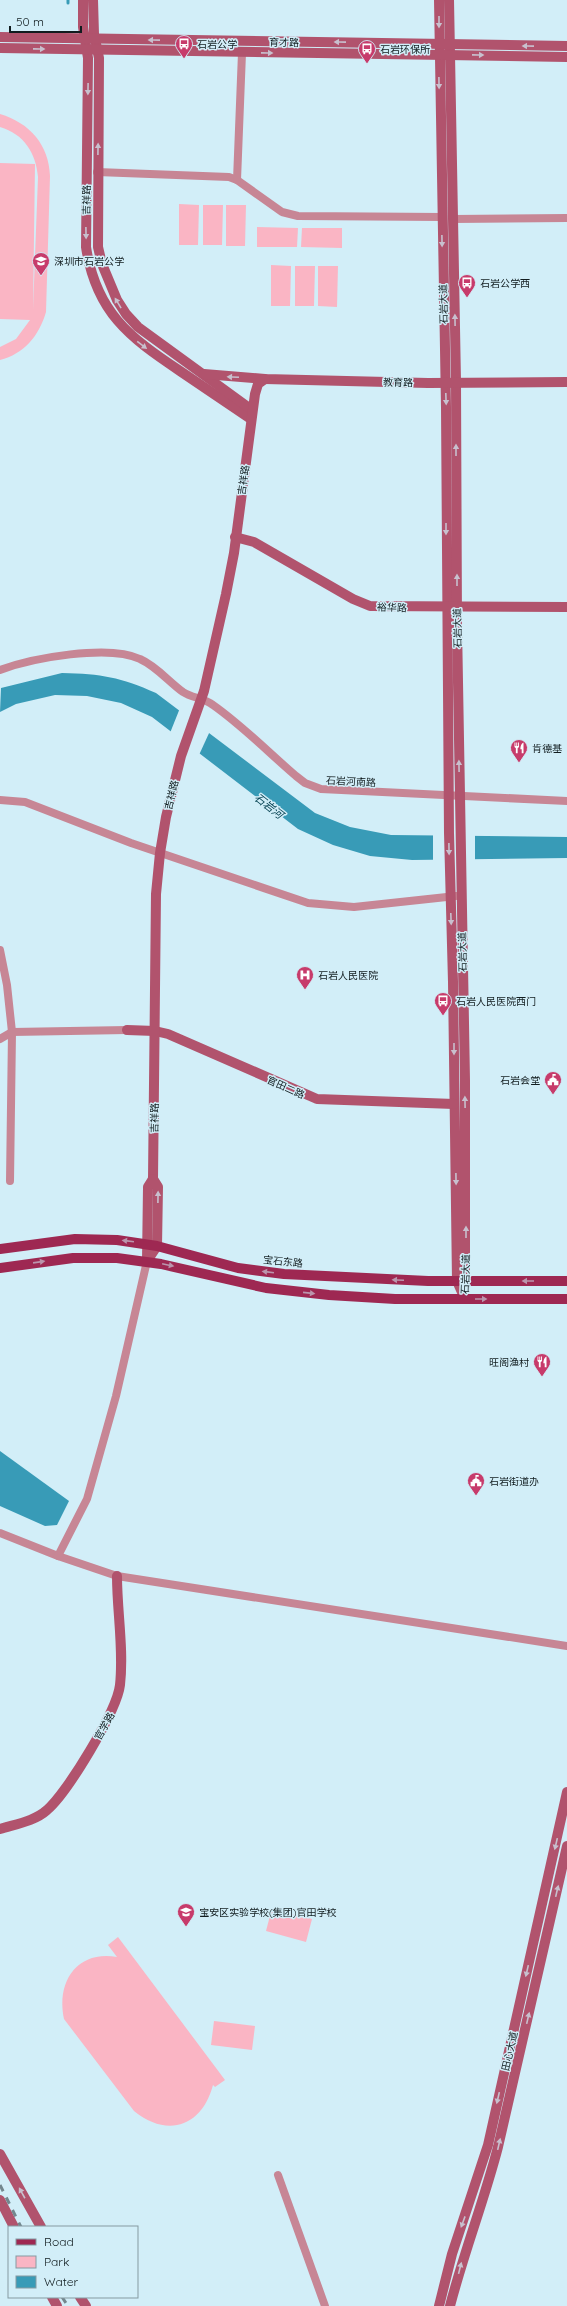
<svg xmlns="http://www.w3.org/2000/svg" width="567" height="2306" viewBox="0 0 567 2306" font-family="Quicksand,'Noto Sans SC',sans-serif">
<style>
.green{fill:#fab5c4}
.water{fill:#389bb7}
.pier{fill:#d2eef8}
.lines{fill:none;stroke-linecap:round;stroke-linejoin:round}
.stream{stroke:#389bb7;stroke-width:3}
.street{stroke:#c78695;stroke-width:8}
.secondary{stroke:#b1536d;stroke-width:10}
.primary{stroke:#9e2852;stroke-width:10}
.rail{stroke:#73878e;stroke-width:3;stroke-dasharray:7 7;stroke-linecap:butt}
.oneway{fill:#c8c0ce}
.oneway2{fill:#bb95ad}
.labels{text-anchor:middle;stroke-width:3;stroke-linejoin:round;paint-order:stroke}
.street-label{font-size:10px;fill:#111c1f;stroke:#d2eef8}
.poi-label{font-size:10px;fill:#111c1f;stroke:#d2eef8;text-anchor:start}
.water-label{font-size:11px;font-style:italic;fill:#013e4e;stroke:#d2eef8}
</style>
<rect width="100%" height="100%" fill="#d2eef8"/>
<g class="green">
<path d="M 0,114 C 30,123 49,145 50,176 L 46,312 C 39,336 24,354 0,360 L 0,347 L 16,339 L 30,320 L 0,319 L 0,163 L 35,164 L 33,310 L 38,177 C 36,153 24,134 0,127 Z"/>
<polygon points="179,204 199,205 198,245 179,245"/>
<polygon points="203,205 223,205 222,245 203,245"/>
<polygon points="226,205 246,205 245,246 226,246"/>
<polygon points="257,227 298,228 297,247 257,247"/>
<polygon points="302,228 342,228 342,248 301,247"/>
<polygon points="271,265 291,266 290,306 271,306"/>
<polygon points="295,266 315,266 314,306 295,306"/>
<polygon points="318,266 338,266 337,307 318,306"/>
<polygon points="272,1908 312,1919 306,1942 266,1931"/>
<path d="M 118,1937 L 225,2080 L 215,2087 L 213,2085 C 202,2127 167,2138 134,2111 L 64,2019 C 56,1982 77,1950 117,1957 L 108,1945 Z"/>
<polygon points="214,2021 255,2026 252,2050 211,2045"/>
</g>
<g class="water">
<path d="M 62,673 C 102,674 120,677 156,693 L 315,813 L 350,827 L 391,835 L 567,837 L 567,858 L 412,860 L 370,856 L 333,845 L 298,829 L 152,717 L 121,703 L 87,696 L 55,695 L 16,704 L 0,712 L 1,688 Z"/>
<polygon points="0,1451 69,1501 57,1525 45,1526 0,1506"/>
</g>
<g class="pier">
<polygon points="180,708 210,731 199,755 170,733"/>
<rect x="433" y="835" width="42" height="27"/>
</g>
<g class="lines">
<polyline class="stream" points="68,3 68,0"/>
<g class="street">
<polyline points="97,172 229,177 237,180 282,212 298,216 442,217"/>
<polyline points="237,180 242,53"/>
<polyline points="453,219 567,218"/>
<path d="M 0,670 C 32,658 109,644 140,659 C 156,666 168,681 183,692 C 192,698 204,698 213,705 C 243,726 269,753 296,776 L 305,783 L 321,789 L 567,801"/>
<polyline points="0,800 25,802 131,843 308,903 354,907 456,896"/>
<polyline points="0,950 7,985 12,1032 10,1181"/>
<polyline points="0,1039 12,1032 127,1030"/>
<polyline points="0,1533 58,1556 117,1576 567,1646"/>
<polyline points="58,1556 87,1499 116,1396 147,1261"/>
<polyline points="278,2175 325,2306"/>
</g>
<g class="secondary">
<path d="M 83,0 L 83,27 L 88,58 L 86,247 C 96,312 129,337 180,371 C 204,387 227,403 251,419"/>
<polyline points="93,0 94,34 99,58 98,247 102,264 117,300 126,314 138,327 252,410"/>
<polyline points="439,0 446,407 449,833 453,982 457,1281 465,1299"/>
<polyline points="449,0 456,382 457,625 465,1080 465,1289"/>
<polyline points="0,37 567,46"/>
<polyline points="0,48 567,57"/>
<polyline points="204,374 265,379 428,383 567,382"/>
<polyline points="235,537 254,542 353,599 370,606 567,607"/>
<polyline points="127,1030 155,1031 168,1034 317,1099 454,1104"/>
<polyline points="147,1261 148,1187 153,1179 156,894 160,853 166,817 181,756 204,691 226,594 234,553 255,394 258,384 265,379"/>
<polyline points="147,1261 157,1246 158,1187 153,1179"/>
<path d="M 0,1829 C 16,1824 35,1821 47,1810 C 67,1793 117,1711 120,1685 C 124,1649 117,1612 117,1576"/>
<polyline points="0,2154 41,2227"/>
<polyline points="0,2200 14,2227"/>
<polyline points="52,2297 57,2306"/>
<polyline points="80,2297 86,2306"/>
<polyline points="439,2306 452,2254 488,2145 567,1792"/>
<path d="M 450,2306 C 464,2252 484,2201 498,2147 L 567,1846"/>
</g>
<g class="primary">
<polyline points="0,1249 75,1239 117,1240 157,1246 238,1268 284,1274 428,1281 567,1281"/>
<polyline points="0,1268 73,1258 117,1258 161,1264 266,1288 329,1295 395,1299 567,1299"/>
</g>
<g class="rail">
<polyline points="0,2185 21,2227"/>
<polyline points="62,2297 68,2306"/>
</g>
</g>
<defs><path id="oneway-solid" d="M-6-.8H1V-3.2L6.5 0L1 3.2V.8H-6Z"/></defs>
<g class="oneway">
<use href="#oneway-solid" transform="translate(439 22) rotate(90)"/>
<use href="#oneway-solid" transform="translate(154 40) rotate(-179)"/>
<use href="#oneway-solid" transform="translate(340 42) rotate(-179)"/>
<use href="#oneway-solid" transform="translate(528 46) rotate(-179)"/>
<use href="#oneway-solid" transform="translate(39 49) rotate(1)"/>
<use href="#oneway-solid" transform="translate(267 53) rotate(1)"/>
<use href="#oneway-solid" transform="translate(478 55) rotate(1)"/>
<use href="#oneway-solid" transform="translate(439 83) rotate(89)"/>
<use href="#oneway-solid" transform="translate(88 89) rotate(91)"/>
<use href="#oneway-solid" transform="translate(98 149) rotate(-89)"/>
<use href="#oneway-solid" transform="translate(86 233) rotate(89)"/>
<use href="#oneway-solid" transform="translate(442 241) rotate(89)"/>
<use href="#oneway-solid" transform="translate(118 303) rotate(-121)"/>
<use href="#oneway-solid" transform="translate(455 320) rotate(-91)"/>
<use href="#oneway-solid" transform="translate(142 345) rotate(37)"/>
<use href="#oneway-solid" transform="translate(233 377) rotate(-177)"/>
<use href="#oneway-solid" transform="translate(446 399) rotate(88)"/>
<use href="#oneway-solid" transform="translate(456 450) rotate(-90)"/>
<use href="#oneway-solid" transform="translate(446 529) rotate(90)"/>
<use href="#oneway-solid" transform="translate(457 580) rotate(-90)"/>
<use href="#oneway-solid" transform="translate(459 766) rotate(-91)"/>
<use href="#oneway-solid" transform="translate(449 849) rotate(89)"/>
<use href="#oneway-solid" transform="translate(451 919) rotate(88)"/>
<use href="#oneway-solid" transform="translate(454 1049) rotate(90)"/>
<use href="#oneway-solid" transform="translate(465 1102) rotate(-91)"/>
<use href="#oneway-solid" transform="translate(456 1179) rotate(89)"/>
<use href="#oneway-solid" transform="translate(158 1197) rotate(-89)"/>
<use href="#oneway-solid" transform="translate(466 1232) rotate(-90)"/>
<use href="#oneway-solid" transform="translate(556 1844) rotate(103)"/>
<use href="#oneway-solid" transform="translate(557 1891) rotate(-77)"/>
<use href="#oneway-solid" transform="translate(527 1971) rotate(103)"/>
<use href="#oneway-solid" transform="translate(528 2018) rotate(-77)"/>
<use href="#oneway-solid" transform="translate(498 2098) rotate(103)"/>
<use href="#oneway-solid" transform="translate(499 2144) rotate(-77)"/>
<use href="#oneway-solid" transform="translate(22 2193) rotate(-119)"/>
<use href="#oneway-solid" transform="translate(463 2222) rotate(110)"/>
<use href="#oneway-solid" transform="translate(460 2268) rotate(-76)"/>
</g>
<g class="oneway2">
<use href="#oneway-solid" transform="translate(128 1241) rotate(-173)"/>
<use href="#oneway-solid" transform="translate(39 1262) rotate(-8)"/>
<use href="#oneway-solid" transform="translate(168 1265) rotate(12)"/>
<use href="#oneway-solid" transform="translate(268 1272) rotate(-173)"/>
<use href="#oneway-solid" transform="translate(398 1280) rotate(-178)"/>
<use href="#oneway-solid" transform="translate(528 1281) rotate(-180)"/>
<use href="#oneway-solid" transform="translate(309 1293) rotate(6)"/>
<use href="#oneway-solid" transform="translate(481 1299)"/>
</g>
<defs>
<symbol id="bus-pin" viewBox="-11 -11 22 30"><path d="M0 17L-7.5 6A9.5 9.5 0 1 1 7.5 6Z" fill="#c73b6b" stroke="#d2eef8"/><path d="M-5-6H5V4H4V6H2V4H-2V6H-4V4H-5ZM-3.5-4V0h7V-4ZM-3.5 1.2v1.5H-2V1.2ZM2 1.2v1.5H3.5V1.2Z" fill="#fff"/></symbol>
<symbol id="school-pin" viewBox="-11 -11 22 30"><path d="M0 17L-7.5 6A9.5 9.5 0 1 1 7.5 6Z" fill="#c73b6b" stroke="#d2eef8"/><path d="M0-5L7-2L0 1L-7-2ZM-4 1L0 2.5L4 1V4Q0 6-4 4Z" fill="#fff"/></symbol>
<symbol id="restaurant-pin" viewBox="-11 -11 22 30"><path d="M0 17L-7.5 6A9.5 9.5 0 1 1 7.5 6Z" fill="#c73b6b" stroke="#d2eef8"/><path d="M-5-6h1v4h1v-4h1v4h1v-4h1v5L-1.5 .5V6h-2V.5L-5-1ZM5-6V6H3V1.5H1.5Q1.5-4 5-6Z" fill="#fff"/></symbol>
<symbol id="hospital-pin" viewBox="-11 -11 22 30"><path d="M0 17L-7.5 6A9.5 9.5 0 1 1 7.5 6Z" fill="#c73b6b" stroke="#d2eef8"/><path d="M-5-5h3v3.5h4V-5h3V5h-3V1.5h-4V5h-3Z" fill="#fff"/></symbol>
<symbol id="civic-pin" viewBox="-11 -11 22 30"><path d="M0 17L-7.5 6A9.5 9.5 0 1 1 7.5 6Z" fill="#c73b6b" stroke="#d2eef8"/><path d="M-.6-6.5H3V-4.5H.6V-3L4-1V1h2V6H-6V1h2V-1L-.6-3ZM-1.2 2.5V6h2.4V2.5Z" fill="#fff"/></symbol>
</defs>
<g fill-rule="evenodd">
<use href="#bus-pin" x="174" y="34" width="20" height="27"/>
<use href="#bus-pin" x="357" y="39" width="20" height="27"/>
<use href="#school-pin" x="31" y="251" width="20" height="27"/>
<use href="#bus-pin" x="457" y="273" width="20" height="27"/>
<use href="#restaurant-pin" x="509" y="738" width="20" height="27"/>
<use href="#hospital-pin" x="295" y="965" width="20" height="27"/>
<use href="#bus-pin" x="433" y="991" width="20" height="27"/>
<use href="#civic-pin" x="543" y="1070" width="20" height="27"/>
<use href="#restaurant-pin" x="532" y="1352" width="20" height="27"/>
<use href="#civic-pin" x="466" y="1471" width="20" height="27"/>
<use href="#school-pin" x="176" y="1902" width="20" height="27"/>
</g>
<g class="labels">
<g class="street-label">
<text transform="translate(284 42) rotate(1)" y="4">育才路</text>
<text transform="translate(86 200) rotate(-89)" y="4">吉祥路</text>
<text transform="translate(443 304) rotate(-91)" y="4">石岩大道</text>
<text transform="translate(398 382) rotate(1)" y="4">教育路</text>
<text transform="translate(243 480) rotate(-82)" y="4">吉祥路</text>
<text transform="translate(392 607) rotate(2)" y="4">裕华路</text>
<text transform="translate(457 628) rotate(-91)" y="4">石岩大道</text>
<text transform="translate(351 781) rotate(3)" y="4">石岩河南路</text>
<text transform="translate(171 795) rotate(-76)" y="4">吉祥路</text>
<text transform="translate(462 952) rotate(-91)" y="4">石岩大道</text>
<text transform="translate(286 1087) rotate(24)" y="4">官田二路</text>
<text transform="translate(154 1118) rotate(-89)" y="4">吉祥路</text>
<text transform="translate(283 1261) rotate(6)" y="4">宝石东路</text>
<text transform="translate(465 1274) rotate(-88)" y="4">石岩大道</text>
<text transform="translate(104 1726) rotate(-61)" y="4">官学路</text>
<text transform="translate(509 2051) rotate(-77)" y="4">田心大道</text>
</g>
<g class="poi-label">
<text x="197" y="48">石岩公学</text>
<text x="380" y="53">石岩环保所</text>
<text x="54" y="265">深圳市石岩公学</text>
<text x="480" y="287">石岩公学西</text>
<text x="532" y="752">肯德基</text>
<text x="318" y="979">石岩人民医院</text>
<text x="456" y="1005">石岩人民医院西门</text>
<text x="540" y="1084" text-anchor="end">石岩会堂</text>
<text x="529" y="1366" text-anchor="end">旺阁渔村</text>
<text x="489" y="1485">石岩街道办</text>
<text x="199" y="1916">宝安区实验学校(集团)官田学校</text>
</g>
<g class="water-label">
<text transform="translate(269 806) rotate(38)" y="4">石岩河</text>
</g>
</g>
<rect x="8" y="2226" width="130" height="72" fill="#d2eef8" stroke="#859aa1"/>
<rect x="16" y="2239" width="20" height="6" fill="#9e2852" stroke="#859aa1"/>
<text x="44" y="2246" font-size="12" fill="#111c1f">Road</text>
<rect x="16" y="2256" width="20" height="12" fill="#fab5c4" stroke="#859aa1"/>
<text x="44" y="2266" font-size="12" fill="#111c1f">Park</text>
<rect x="16" y="2276" width="20" height="12" fill="#389bb7" stroke="#859aa1"/>
<text x="44" y="2286" font-size="12" fill="#111c1f">Water</text>
<path d="M10 26v6h71v-6" fill="none" stroke="#111c1f" stroke-width="2"/>
<text x="16" y="26" font-size="12" fill="#111c1f" stroke="#d2eef8" stroke-width="3" paint-order="stroke">50 m</text>
</svg>
